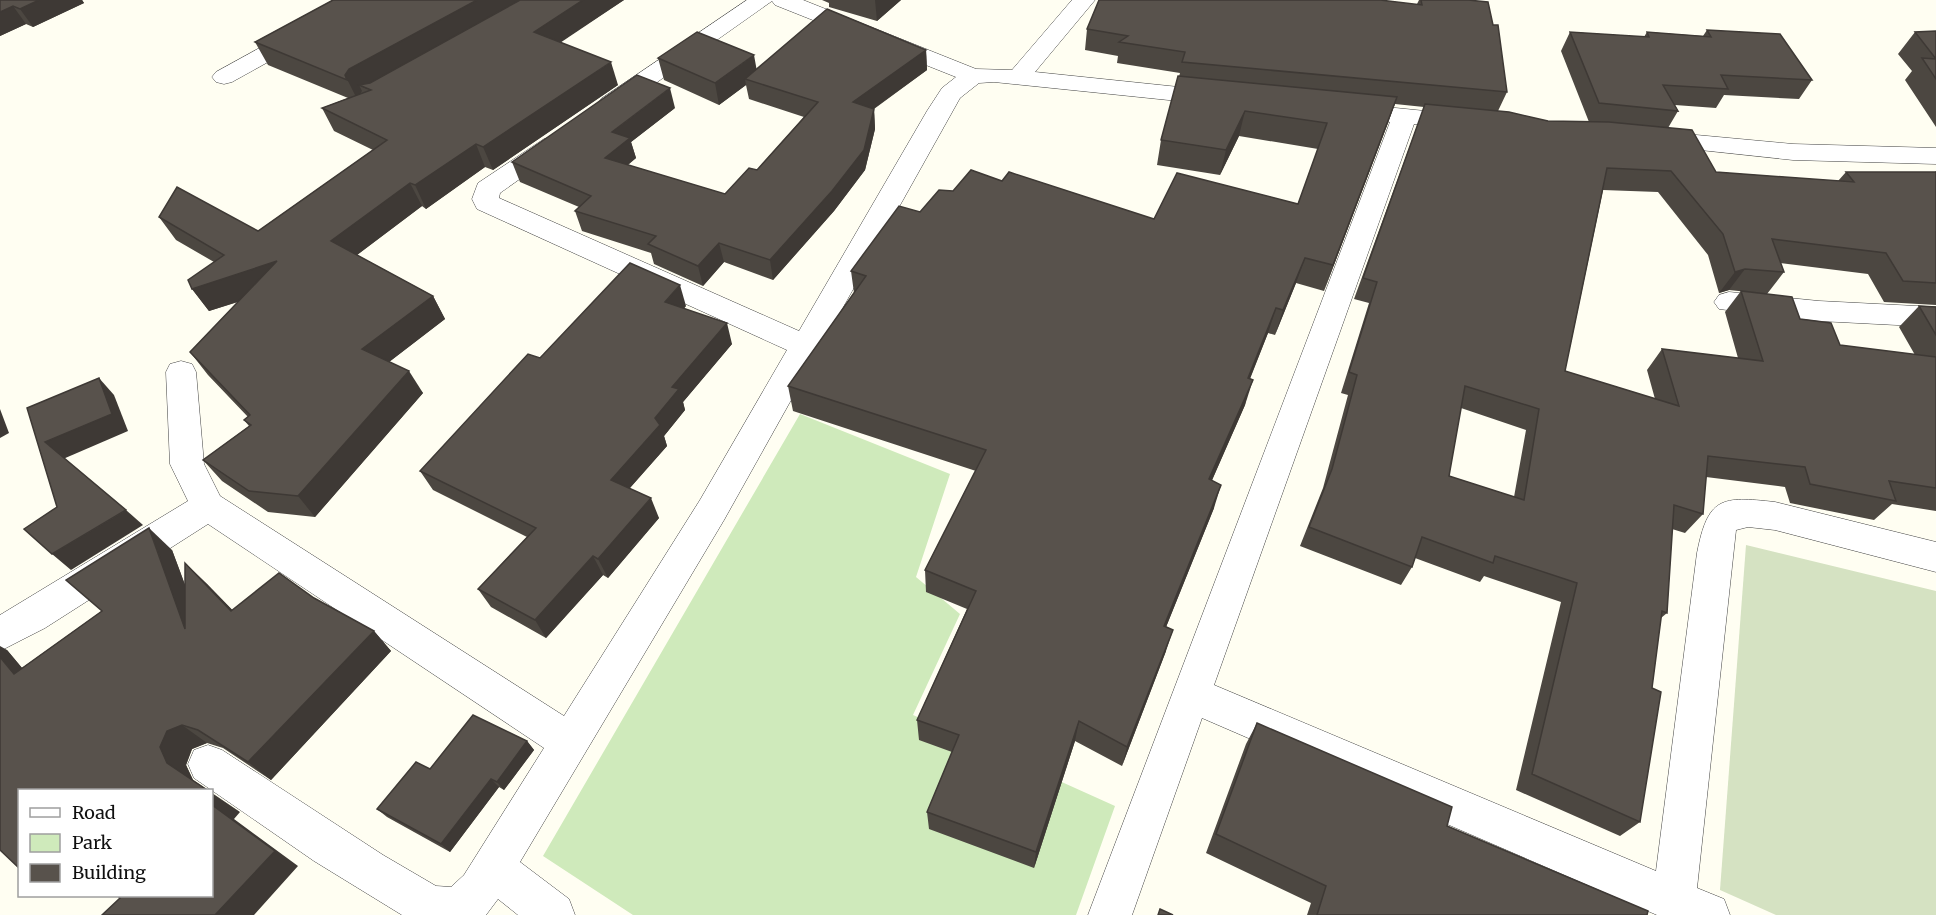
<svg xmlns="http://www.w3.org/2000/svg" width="1936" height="915" viewBox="0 0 1936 915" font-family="Merriweather,serif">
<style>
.green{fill:#cfeabb}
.cemetery{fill:#d5e2c2}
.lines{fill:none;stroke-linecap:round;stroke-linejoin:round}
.minor-casing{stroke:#434343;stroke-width:1}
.minor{fill:#fff;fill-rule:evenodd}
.wall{fill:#4c4741;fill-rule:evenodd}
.shaded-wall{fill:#3e3935}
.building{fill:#58524c;stroke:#3e3935;stroke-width:1.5;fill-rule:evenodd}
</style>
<rect width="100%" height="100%" fill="#fffef2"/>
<polygon class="green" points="800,414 950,474 916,577 960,614 913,715 1115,806 1076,915 633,915 543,856"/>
<polygon class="cemetery" points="1746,545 1936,591 1936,915 1776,915 1720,890"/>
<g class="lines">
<defs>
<g id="minor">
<polygon points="347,0 374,0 371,5 232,82 224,84 216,82 212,77 216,72"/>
<polygon points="747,0 803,0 976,69 1012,70 1072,0 1095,0 1035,72 1217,91 1226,93 1229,98 1226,103 1217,105 994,82 979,83 960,98 724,520 520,862 569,899 575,915 518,915 498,899 486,915 402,915 314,861 194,778 188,764 194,750 208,745 222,750 383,855 436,886 451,887 464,875 544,748 208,524 45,628 0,651 0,615 188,501 170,464 166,372 170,364 181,361 192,364 196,372 204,464 220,496 564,716 700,500 787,350 477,209 472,199 478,183 544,139 553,136 562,139 566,144 562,149 500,193 499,198 799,331 927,111 942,88 956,77 775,5 772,1 619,109 610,111 601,109 598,104 601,99"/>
<path d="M 1346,103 L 1465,115 L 1474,117 L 1477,122 L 1474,127 L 1465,129 L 1414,124 L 1214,685 L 1656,871 L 1697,553 C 1708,497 1721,496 1775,502 L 1936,542 L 1936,572 L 1775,530 L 1748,527 L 1736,530 L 1697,888 L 1724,899 L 1730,915 L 1657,915 L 1202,718 L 1132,915 L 1088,915 L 1390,122 L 1337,115 L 1334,110 L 1337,105 Z"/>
<polygon points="1653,131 1793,144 1936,148 1936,164 1793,160 1644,144 1640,139 1644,134"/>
<polygon points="1729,292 1819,301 1936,307 1936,327 1819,321 1719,309 1714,302 1719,295"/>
</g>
</defs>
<use href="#minor" class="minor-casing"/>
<use href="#minor" class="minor"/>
</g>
<g class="wall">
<polygon points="0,0 82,0 84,3 33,27 26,24 0,36"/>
<polygon points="333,0 624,0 560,42 618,85 493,170 485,167 426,209 422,206 357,255 433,296 445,319 389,362 423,393 315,517 268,512 222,481 203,460 249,426 244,420 248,417 208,375 190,352 238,302 209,311 192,289 214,262 176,240 159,217 258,231 373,150 334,131 322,108 348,98 268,65 255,42"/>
<polygon points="822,0 901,0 877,21 829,7 829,3"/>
<path d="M 1419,0 L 1468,0 L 1507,92 L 1498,111 L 1548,121 L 1589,122 L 1561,51 L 1570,32 L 1644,37 L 1647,32 L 1703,36 L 1707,30 L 1812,80 L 1799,99 L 1724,95 L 1716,108 L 1675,105 L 1678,111 L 1668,128 L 1716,172 L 1838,181 L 1846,172 L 1935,172 L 1936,171 L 1936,305 L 1884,302 L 1868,274 L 1780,263 L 1784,272 L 1767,294 L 1729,290 L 1719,293 L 1708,255 L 1658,192 L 1603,190 L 1565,371 L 1655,399 L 1647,370 L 1662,349 L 1738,358 L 1725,312 L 1741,291 L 1800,319 L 1840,345 L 1915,355 L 1899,327 L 1919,306 L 1936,307 L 1936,511 L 1892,504 L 1874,520 L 1790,503 L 1785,487 L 1706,477 L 1703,514 L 1685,533 L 1672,529 L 1667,613 L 1661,618 L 1652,688 L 1640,822 L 1620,836 L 1516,790 L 1561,602 L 1484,576 L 1480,582 L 1415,558 L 1412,567 L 1401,585 L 1300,546 L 1323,488 L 1348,395 L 1341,393 L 1369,303 L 1354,299 L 1424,107 L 1395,104 L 1324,291 L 1296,283 L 1275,335 L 1268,333 L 1250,379 L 1245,405 L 1212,480 L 1214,508 L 1166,627 L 1166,651 L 1122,766 L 1075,741 L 1034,868 L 929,829 L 927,812 L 952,752 L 919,740 L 917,720 L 967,609 L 926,592 L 925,570 L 976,471 L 793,411 L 788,386 L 854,293 L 851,271 L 920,212 L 953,191 L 1002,181 L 1154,219 L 1298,204 L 1318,149 L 1239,136 L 1220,175 L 1157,165 L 1161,140 L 1180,73 L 1117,63 L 1118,56 L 1085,50 L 1087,29 L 1417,4 ZM 1461,408 L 1526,430 L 1514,497 L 1449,476 Z"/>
<polygon points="1936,31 1936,127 1905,80 1912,71 1898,54 1915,32"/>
<polygon points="926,50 927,70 874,109 875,129 865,170 834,211 773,280 724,262 703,286 654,264 651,253 582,231 575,211 579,207 520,182 512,162 675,108 631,142 636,158 628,165 725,194 757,170 804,117 749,99 746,85 719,105 664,80 658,58 757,69"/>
<polygon points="686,306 684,308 732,344 683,402 685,410 664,436 667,446 630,488 659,518 608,578 603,575 546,638 491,607 478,589 527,537 433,490 420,471 540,358"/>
<polygon points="172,550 185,585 185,563 207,584 232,610 314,598 374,631 391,651 271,780 223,748 207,743 192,749 186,765 193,780 208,790 20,790 7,650 22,668 102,611"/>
<polygon points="1257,723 1447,826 1647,915 1307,915 1311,903 1206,853 1246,744"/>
<polygon points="527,741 534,750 504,790 499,787 450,852 387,817 377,809 430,769"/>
</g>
<g class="shaded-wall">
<polygon points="39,0 82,0 84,3 33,27 20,9"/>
<polygon points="477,0 525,0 367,89 359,85 362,91 357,98 359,103 345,75 349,69"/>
<polygon points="583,0 624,0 542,55 534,32"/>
<polygon points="875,0 901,0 877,21"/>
<polygon points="13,6 26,24 0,36 0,12"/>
<polygon points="926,50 927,70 855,122 853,102"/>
<polygon points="754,55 758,77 745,79 746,85 719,105 715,83"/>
<polygon points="611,62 618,85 493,170 483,147"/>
<polygon points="670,88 675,108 631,142 636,158 611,178 605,158 612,132"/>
<polygon points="1397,97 1388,123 1324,291 1333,265"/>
<polygon points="874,109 875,129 865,170 834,211 773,280 770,260"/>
<polygon points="1245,111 1239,136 1220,175 1226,150"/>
<polygon points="476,144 485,167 426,209 415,185"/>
<polygon points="410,183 422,206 345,264 331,241"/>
<polygon points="719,243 724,262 703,286 698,266"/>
<polygon points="1305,258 1296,283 1275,335 1283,310"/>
<polygon points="277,261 292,284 209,311 192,289"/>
<polygon points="1745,269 1729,290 1719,293 1735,272"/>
<polygon points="680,285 686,306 672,323 665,302"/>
<polygon points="433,296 445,319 376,372 362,349"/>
<polygon points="1276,308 1268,333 1240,403 1248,378"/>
<polygon points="727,323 732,344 683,402 685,410 664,436 667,446 620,499 611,480 655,418 672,387"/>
<polygon points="409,371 423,393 315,517 298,496"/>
<polygon points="99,378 114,395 128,431 63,459 45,442"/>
<polygon points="1253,380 1245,405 1202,503 1209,479"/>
<polygon points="0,409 9,433 0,438"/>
<polygon points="1221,485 1214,508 1158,647 1164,626"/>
<polygon points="651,498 659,518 608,578 598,559"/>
<polygon points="126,510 143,525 71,570 52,554"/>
<polygon points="149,528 172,550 209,649 185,629"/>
<polygon points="593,556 603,575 546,638 535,620"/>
<polygon points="185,563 207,584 253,631 231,611"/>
<polygon points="1173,630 1166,651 1122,766 1127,747"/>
<polygon points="374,631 391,651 271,780 248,762"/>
<polygon points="0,646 7,650 43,693 14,674 0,657"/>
<polygon points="1079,721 1075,741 1034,868 1036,852"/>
<polygon points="182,725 207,743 192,749 186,765 193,780 208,790 167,763 160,747 167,731"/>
<polygon points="527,741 534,750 504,790 497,782"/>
<polygon points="491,779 499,787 450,852 441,844"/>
<polygon points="212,793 240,812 234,819 298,866 254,915 215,915"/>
</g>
<g class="building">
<polygon points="0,0 39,0 20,9 13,6 0,12"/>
<polygon points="333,0 477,0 349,69 345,75 347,80 255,42"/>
<polygon points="520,0 583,0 534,32 611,62 483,147 476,144 415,185 410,183 331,241 433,296 362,349 409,371 298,496 249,491 203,460 251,425 244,420 250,415 190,352 277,261 192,289 188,280 224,255 159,217 177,187 258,231 387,140 322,108 371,90 359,85 370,83"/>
<polygon points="1099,0 1380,0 1422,5 1421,0 1468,0 1488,2 1493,25 1498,25 1507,92 1182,62 1185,52 1119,42 1128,36 1087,29"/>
<polygon points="827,9 926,50 853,102 874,109 864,150 832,191 770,260 719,243 698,266 648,244 656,236 575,211 591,196 512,162 637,75 670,88 612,132 630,138 605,158 725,194 749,168 757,170 818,102 745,79"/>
<polygon points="1707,30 1780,34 1812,80 1721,75 1728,89 1663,85 1678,111 1599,103 1570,32 1649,37 1647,32 1711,37"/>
<polygon points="1936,31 1936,59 1915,32"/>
<polygon points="697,32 754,55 715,83 658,58"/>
<polygon points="1922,58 1936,59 1936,79"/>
<polygon points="1178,76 1397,97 1333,265 1305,258 1283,310 1276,308 1248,378 1253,380 1209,479 1221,485 1164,626 1173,630 1127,747 1079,721 1036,852 927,812 959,735 917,720 976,591 925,570 986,450 788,386 866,276 851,271 899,206 920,212 939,190 953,191 971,170 1002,181 1009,172 1154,219 1177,173 1298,204 1327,123 1245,111 1226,150 1161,140"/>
<path d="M 1425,104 L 1509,112 L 1548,121 L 1609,122 L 1692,130 L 1716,172 L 1854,182 L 1846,172 L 1936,172 L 1936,283 L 1903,281 L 1886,253 L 1772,239 L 1784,272 L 1745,269 L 1735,272 L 1723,234 L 1671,171 L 1607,168 L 1565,371 L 1679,406 L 1662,349 L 1763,361 L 1741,291 L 1792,297 L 1800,319 L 1831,323 L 1840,345 L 1936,357 L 1936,488 L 1889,481 L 1896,501 L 1810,484 L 1805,467 L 1708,456 L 1703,514 L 1674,505 L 1667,613 L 1662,611 L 1652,688 L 1661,692 L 1640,822 L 1532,774 L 1577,583 L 1495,556 L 1493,563 L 1422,537 L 1412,567 L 1309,527 L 1332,469 L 1357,375 L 1349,372 L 1377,282 L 1363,278 ZM 1465,386 L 1539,409 L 1524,500 L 1449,476 Z"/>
<polygon points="630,263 680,285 665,302 727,323 672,387 679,389 655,418 660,425 611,480 651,498 598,559 593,556 535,620 478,589 536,528 420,471 528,354 540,358"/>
<polygon points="1919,306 1936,307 1936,335"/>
<polygon points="99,378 112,414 45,442 126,510 52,554 24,529 57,507 27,408"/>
<polygon points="149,528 185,629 185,563 231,611 279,573 314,598 374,631 248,762 198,730 182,725 167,731 160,747 167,763 207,790 20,790 20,869 0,850 0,657 14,674 102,611 66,580"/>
<polygon points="473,715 527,741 497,782 491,779 441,844 377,809 416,762 430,769"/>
<polygon points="1257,723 1452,807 1447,826 1648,911 1647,915 1317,915 1326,886 1216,834"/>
<polygon points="212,805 275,851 215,915 102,915 120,898 118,896 212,896"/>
<polygon points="1160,909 1173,915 1158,915"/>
</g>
<rect x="18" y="789" width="195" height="108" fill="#ffffff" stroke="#9f9f9f" stroke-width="1.5"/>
<rect x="30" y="808" width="30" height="9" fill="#ffffff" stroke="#9f9f9f" stroke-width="1.5"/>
<text x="72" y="819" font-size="18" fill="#101010">Road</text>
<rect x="30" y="834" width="30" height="18" fill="#cfeabb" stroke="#9f9f9f" stroke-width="1.5"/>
<text x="72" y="849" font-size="18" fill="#101010">Park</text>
<rect x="30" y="864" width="30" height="18" fill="#58524c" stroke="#9f9f9f" stroke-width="1.5"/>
<text x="72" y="879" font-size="18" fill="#101010">Building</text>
</svg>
